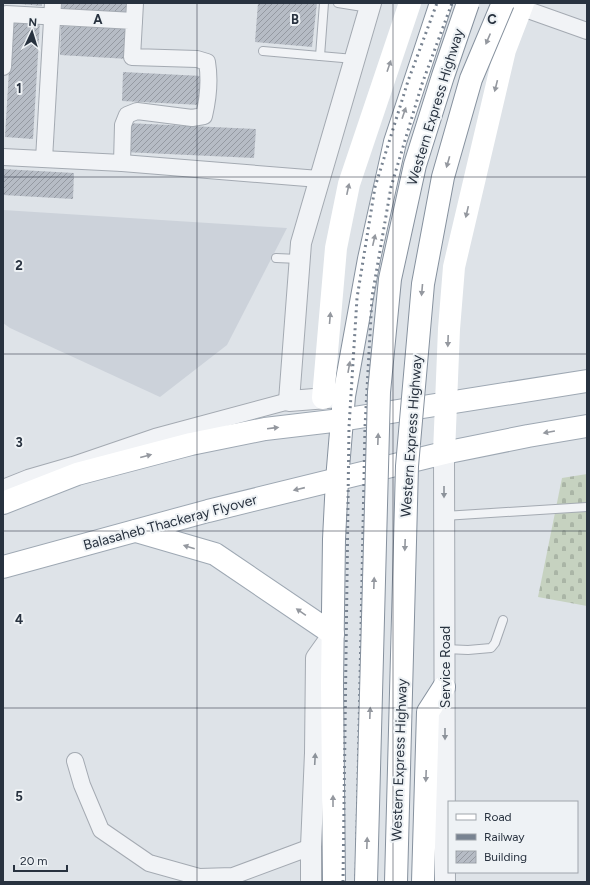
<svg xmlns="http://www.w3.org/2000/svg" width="590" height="885" viewBox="0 0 590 885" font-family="Figtree,sans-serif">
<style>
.built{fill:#ccd2da}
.cemetery{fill:url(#cemetery-stones)}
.building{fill:url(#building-hatch)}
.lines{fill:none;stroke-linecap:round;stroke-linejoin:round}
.service-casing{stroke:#a4aab2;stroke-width:10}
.minor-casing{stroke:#a4aab2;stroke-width:18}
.tertiary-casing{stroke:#a4aab2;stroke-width:22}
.primary-casing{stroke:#9ea8b3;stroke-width:24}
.trunk-casing{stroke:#86919e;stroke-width:24}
.service{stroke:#f1f3f6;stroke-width:8}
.minor{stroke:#f1f3f6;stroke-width:16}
.tertiary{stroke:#f1f3f6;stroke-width:20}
.secondary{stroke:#fff;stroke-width:22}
.primary{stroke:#fff;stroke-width:22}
.trunk{stroke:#fff;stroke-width:22}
.rail{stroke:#788391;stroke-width:3;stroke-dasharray:2 4;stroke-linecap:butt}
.trunk-bridge-casing{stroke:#86919e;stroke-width:24;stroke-linecap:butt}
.trunk-bridge{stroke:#fff;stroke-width:22}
.oneway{fill:#94989f}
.oneway2{fill:#8c929a}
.grid{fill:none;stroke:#28323f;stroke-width:1;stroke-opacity:0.55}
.labels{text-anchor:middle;stroke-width:4;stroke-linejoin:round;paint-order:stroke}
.street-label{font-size:14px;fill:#28323f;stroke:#eef2f5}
.grid-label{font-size:13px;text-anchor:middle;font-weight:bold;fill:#28323f;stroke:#eef2f5;stroke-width:4;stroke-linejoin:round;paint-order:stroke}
</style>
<defs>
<pattern id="cemetery-stones" width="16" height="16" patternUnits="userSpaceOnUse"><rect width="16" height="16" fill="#c6d2c0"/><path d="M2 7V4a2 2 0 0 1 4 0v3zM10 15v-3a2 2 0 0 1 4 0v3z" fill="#aab5a6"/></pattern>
<pattern id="building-hatch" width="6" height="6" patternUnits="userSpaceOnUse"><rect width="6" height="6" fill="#b6bcc5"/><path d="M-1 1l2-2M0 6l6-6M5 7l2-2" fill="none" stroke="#9499a1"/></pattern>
</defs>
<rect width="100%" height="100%" fill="#dee3e8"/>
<polygon class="built" points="3,210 287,228 227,345 160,397 10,328 3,323"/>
<polygon class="cemetery" points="587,474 587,606 538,597 562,478"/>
<g class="building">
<polygon points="19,3 42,3 42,6 19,4"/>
<polygon points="62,3 131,3 130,14 62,10"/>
<polygon points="258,3 317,3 312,47 255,42"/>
<polygon points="12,19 40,21 33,139 5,137"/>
<polygon points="61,26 129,29 128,59 60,55"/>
<polygon points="123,72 202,76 201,105 122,101"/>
<polygon points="126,123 256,129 254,158 124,152"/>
<polygon points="3,169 74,173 73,199 3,195"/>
</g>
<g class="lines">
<defs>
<g id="service">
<polyline points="338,3 369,8"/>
<polyline points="263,51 354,59"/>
<polyline points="320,56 324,3"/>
<polyline points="276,258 299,259"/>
<polyline points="444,516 587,507"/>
<polyline points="445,649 468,650 491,648 495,643 503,620"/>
</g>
<g id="minor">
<polyline points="511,4 587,31"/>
<polyline points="134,21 135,3"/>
<path d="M 3,67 L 6,14 L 134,21 L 132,57 L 197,59 L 207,62 C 210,80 208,99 204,116 L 192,118 L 137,111 L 127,115 L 123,125 L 122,163"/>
<polyline points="3,157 122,163 319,179"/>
<polyline points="44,159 53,3"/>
<polyline points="3,488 28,478 73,465 155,437 289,401"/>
<polyline points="75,761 82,785 101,830 149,863 199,877 233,876 311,847"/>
</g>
<g id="tertiary">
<polyline points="340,397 289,401 301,243 371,3"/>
<polyline points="444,453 445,882"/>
<polyline points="311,882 311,847 315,753 316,658 333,634"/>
</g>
<g id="primary">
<polyline points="3,503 77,474 191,444 265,429 341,420 587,381"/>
<polyline points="136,531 215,554 333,634"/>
<polyline points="3,567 208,511 444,453 528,436 587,426"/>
</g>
<g id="trunk">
<polyline points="334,882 332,684 334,539 337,480 344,396 369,259 395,142 441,3"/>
<polyline points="423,882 428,712 444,687"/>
</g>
</defs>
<use href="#service" class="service-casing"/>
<use href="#minor" class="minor-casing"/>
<use href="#tertiary" class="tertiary-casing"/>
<use href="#primary" class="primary-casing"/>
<use href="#trunk" class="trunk-casing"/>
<use href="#service" class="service"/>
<use href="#minor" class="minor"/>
<use href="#tertiary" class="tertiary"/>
<g class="secondary">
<polyline points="323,398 336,248 349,184 410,3"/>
<polyline points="444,453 449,329 454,267 505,50 523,3"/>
</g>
<use href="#primary" class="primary"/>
<use href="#trunk" class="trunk"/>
<g class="rail">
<polyline points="343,882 349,427 357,298 375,187 408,81 437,3"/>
<polyline points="356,882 365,427 372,297 391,187 422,84 452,3"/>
</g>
<defs>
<g id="trunk-bridge">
<polyline points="366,882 379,392 390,279 415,165 443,76 468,3"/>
<polyline points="396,882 407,466 423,284 443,177 471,79 503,3"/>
</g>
</defs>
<use href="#trunk-bridge" class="trunk-bridge-casing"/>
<use href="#trunk-bridge" class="trunk-bridge"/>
</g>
<defs><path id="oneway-solid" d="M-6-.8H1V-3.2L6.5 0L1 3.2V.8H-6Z"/></defs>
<g class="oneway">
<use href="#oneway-solid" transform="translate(488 39) rotate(113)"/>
<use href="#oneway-solid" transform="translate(389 66) rotate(-71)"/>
<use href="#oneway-solid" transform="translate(496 86) rotate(104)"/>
<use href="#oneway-solid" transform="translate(404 113) rotate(-71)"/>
<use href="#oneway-solid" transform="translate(448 162) rotate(106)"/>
<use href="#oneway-solid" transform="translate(348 189) rotate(-78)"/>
<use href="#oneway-solid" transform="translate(467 212) rotate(103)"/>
<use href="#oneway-solid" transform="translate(374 240) rotate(-77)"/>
<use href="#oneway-solid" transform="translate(422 290) rotate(95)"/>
<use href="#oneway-solid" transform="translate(330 318) rotate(-85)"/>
<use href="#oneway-solid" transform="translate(448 341) rotate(92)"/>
<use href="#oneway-solid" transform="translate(349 367) rotate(-80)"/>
<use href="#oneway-solid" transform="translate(273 428) rotate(-7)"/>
<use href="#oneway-solid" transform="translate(549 432) rotate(170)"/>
<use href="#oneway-solid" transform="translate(378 439) rotate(-88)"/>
<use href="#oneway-solid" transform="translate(146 456) rotate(-15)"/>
<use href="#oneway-solid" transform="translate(299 489) rotate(167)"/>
<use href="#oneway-solid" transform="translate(405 545) rotate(92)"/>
<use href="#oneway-solid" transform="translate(189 547) rotate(-163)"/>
<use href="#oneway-solid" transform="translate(374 583) rotate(-88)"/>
<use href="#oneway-solid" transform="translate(301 612) rotate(-145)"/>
<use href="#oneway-solid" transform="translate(370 713) rotate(-88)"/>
<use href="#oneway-solid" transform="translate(426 776) rotate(92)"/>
<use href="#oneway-solid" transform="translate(333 801) rotate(-90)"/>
<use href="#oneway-solid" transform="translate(367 843) rotate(-88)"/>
</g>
<g class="oneway2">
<use href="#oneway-solid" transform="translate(444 492) rotate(90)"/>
<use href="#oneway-solid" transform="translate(445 734) rotate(90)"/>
<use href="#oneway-solid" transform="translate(315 759) rotate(-87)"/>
</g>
<path class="grid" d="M 197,3 L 197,882M 393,3 L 393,882M 3,177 L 587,177M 3,354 L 587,354M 3,531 L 587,531M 3,708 L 587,708"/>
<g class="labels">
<g class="street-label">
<text transform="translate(435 107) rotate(-73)" y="5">Western Express Highway</text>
<text transform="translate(411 436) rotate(-86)" y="5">Western Express Highway</text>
<text transform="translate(170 522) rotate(-15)" y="5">Balasaheb Thackeray Flyover</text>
<text transform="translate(445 667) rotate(-90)" y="5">Service Road</text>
<text transform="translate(399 760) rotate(-88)" y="5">Western Express Highway</text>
</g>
</g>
<g class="grid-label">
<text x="98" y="24">A</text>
<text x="295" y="24">B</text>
<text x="492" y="24">C</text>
<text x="19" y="93">1</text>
<text x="19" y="270">2</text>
<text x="19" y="447">3</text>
<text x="19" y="624">4</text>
<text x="19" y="801">5</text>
</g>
<rect width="590" height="885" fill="none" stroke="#28323f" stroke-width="8"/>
<rect x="448" y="801" width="130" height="72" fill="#eef2f5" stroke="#9fa5ac"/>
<rect x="456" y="814" width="20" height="6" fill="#ffffff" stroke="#9fa5ac"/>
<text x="484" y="821" font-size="12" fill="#28323f">Road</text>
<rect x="456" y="834" width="20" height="6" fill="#788391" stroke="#9fa5ac"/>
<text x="484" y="841" font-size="12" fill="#28323f">Railway</text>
<rect x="456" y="851" width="20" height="12" fill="url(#building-hatch)" stroke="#9fa5ac"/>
<text x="484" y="861" font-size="12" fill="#28323f">Building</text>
<g transform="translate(32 32) rotate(4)" stroke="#eef2f5" stroke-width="3" paint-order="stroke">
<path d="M0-3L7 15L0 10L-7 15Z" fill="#28323f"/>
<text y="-6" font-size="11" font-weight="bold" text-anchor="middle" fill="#28323f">N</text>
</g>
<path d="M14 865v6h53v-6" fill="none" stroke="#28323f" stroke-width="2"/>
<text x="20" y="865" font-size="12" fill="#28323f" stroke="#eef2f5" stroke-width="3" paint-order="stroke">20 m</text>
</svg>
